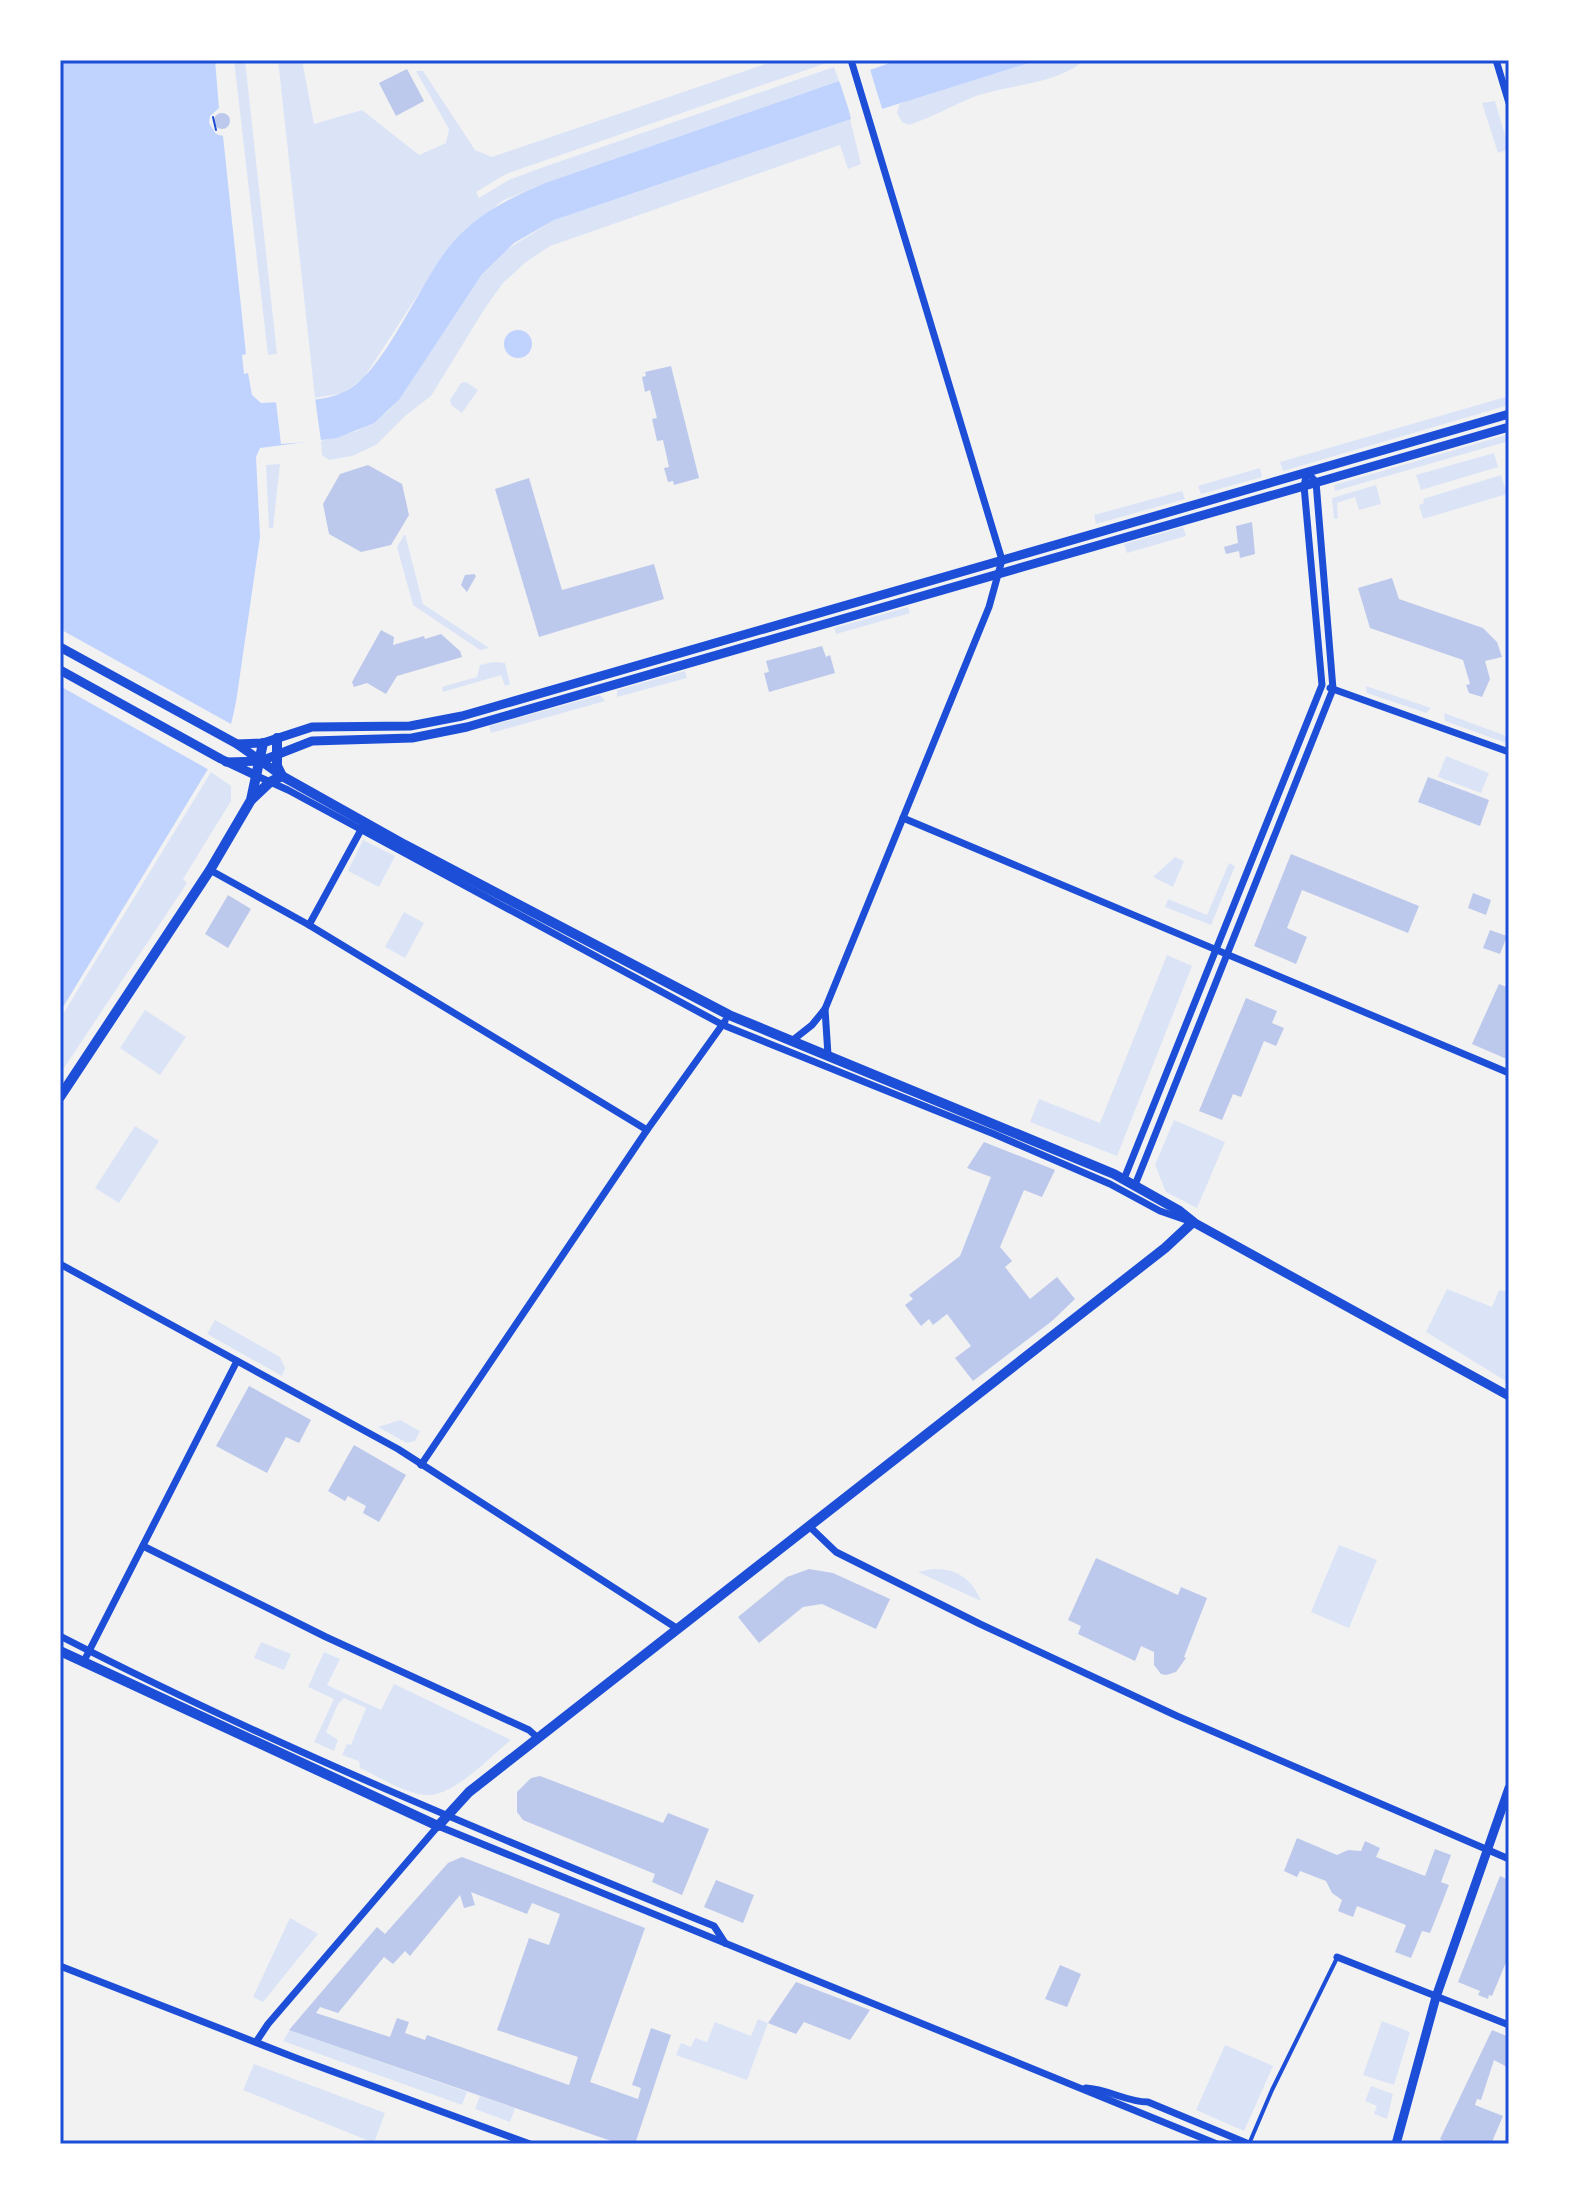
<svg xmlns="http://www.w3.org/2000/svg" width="1569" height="2204" viewBox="0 0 1569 2204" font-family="Helvetica,sans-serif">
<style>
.green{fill:#dbe4f7}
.water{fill:#bfd3fe}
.pier{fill:#f2f2f2}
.building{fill:#bdc9ec;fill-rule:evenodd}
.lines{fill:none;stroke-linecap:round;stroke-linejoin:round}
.path{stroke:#1d4ed8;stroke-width:2}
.service{stroke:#1d4ed8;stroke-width:4}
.minor{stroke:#1d4ed8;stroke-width:7}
.tertiary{stroke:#1d4ed8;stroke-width:9}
.secondary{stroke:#1d4ed8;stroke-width:10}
.neatline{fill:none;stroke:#1d4ed8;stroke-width:3}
</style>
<rect width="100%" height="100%" fill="#f2f2f2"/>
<g class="green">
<polygon points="234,60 245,60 277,354 268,355"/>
<polygon points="278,60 302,60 314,124 362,110 419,155 446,143 449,129 416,71 423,71 475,150 492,157 777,60 832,61 506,174 476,192 479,198 509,180 538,169 834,67 839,81 545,183 502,201 451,244 363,379 343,393 315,398"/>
<path d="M 1036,60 L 1085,60 C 1056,84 1014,84 979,95 C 955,104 933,117 909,125 L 902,122 L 897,113 L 899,105 L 907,100 Z"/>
<polygon points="1495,101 1509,149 1498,153 1482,103"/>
<polygon points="850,119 861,164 848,169 840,145 550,246 526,262 503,283 485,308 431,396 405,416 376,445 352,456 329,460 322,455 321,441 357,431 387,412 399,400 481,274 503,252 554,220 584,209"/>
<polygon points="466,382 478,390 462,413 451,405 450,400 461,383"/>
<polygon points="1509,396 1509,405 1283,471 1280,462"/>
<polygon points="1509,434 1509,441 1335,491 1334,485"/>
<polygon points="1494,453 1498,467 1421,490 1416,475"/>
<polygon points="280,464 273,528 269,528 266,465"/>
<polygon points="1260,468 1262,477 1201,494 1198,486"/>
<polygon points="1501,475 1507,494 1423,519 1419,505 1424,503 1423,499"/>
<polygon points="1376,485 1381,504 1359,510 1355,497 1337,503 1338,518 1334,519 1332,498"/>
<polygon points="1182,491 1185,499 1096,524 1094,515"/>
<polygon points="1183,527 1186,536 1127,553 1124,544"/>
<polygon points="405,534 423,604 489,648 480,650 413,605 397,547"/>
<polygon points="908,607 910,613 836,634 834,628"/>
<polygon points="493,662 505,663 510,684 505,686 501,675 443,692 442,687 477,677 480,665"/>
<polygon points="685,671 687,678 617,697 617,690"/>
<polygon points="1366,686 1431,708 1426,713 1367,693"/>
<polygon points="600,695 605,701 491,733 489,726"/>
<polygon points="1444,713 1509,737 1509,744 1445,721"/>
<polygon points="1446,756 1489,773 1481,793 1438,777"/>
<polygon points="211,772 231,786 231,801 183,879 187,883 60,1074 60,1019"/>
<polygon points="363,840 395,856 379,887 348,871"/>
<polygon points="1175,857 1184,861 1173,887 1153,877"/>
<polygon points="1229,863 1235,866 1211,925 1165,907 1168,899 1207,915"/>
<polygon points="404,912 424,923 405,958 385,947"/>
<polygon points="1167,955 1192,966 1117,1156 1030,1122 1039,1099 1100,1123"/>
<polygon points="145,1010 186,1037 160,1075 120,1048"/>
<polygon points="1174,1120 1225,1142 1197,1208 1166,1192 1155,1165"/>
<polygon points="135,1126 159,1141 119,1203 95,1188"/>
<polygon points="1447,1289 1492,1307 1499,1290 1509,1292 1509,1383 1426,1332"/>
<polygon points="215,1320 280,1357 285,1368 282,1376 207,1334"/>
<polygon points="400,1420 420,1431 415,1441 407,1443 378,1427"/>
<polygon points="1339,1545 1377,1560 1349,1628 1311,1612"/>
<path d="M 932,1569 C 957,1568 972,1579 981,1601 L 918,1572 Z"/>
<polygon points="261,1642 291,1654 284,1670 254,1658"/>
<path d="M 324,1652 L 340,1659 L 327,1685 L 381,1710 L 394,1684 L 511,1740 C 491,1756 457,1793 430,1795 C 408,1796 380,1777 360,1768 L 359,1761 L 342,1755 L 347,1744 L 351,1745 L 366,1708 L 344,1698 L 338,1704 L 326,1732 L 338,1740 L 334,1751 L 314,1742 L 334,1699 L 308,1687 Z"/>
<polygon points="290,1918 318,1934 263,2002 253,1997"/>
<polygon points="758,2019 768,2023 747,2080 676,2055 681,2043 691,2047 695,2038 707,2042 715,2022 751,2036"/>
<polygon points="1382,2021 1410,2032 1394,2085 1363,2075"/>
<polygon points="290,2030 467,2092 462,2105 283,2041"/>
<polygon points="1225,2045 1273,2066 1244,2131 1196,2110"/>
<polygon points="254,2064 385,2113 374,2143 243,2090"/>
<polygon points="1371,2086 1393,2094 1387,2119 1374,2114 1377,2106 1365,2101"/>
<polygon points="480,2096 515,2108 510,2122 475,2109"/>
</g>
<g class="water">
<path d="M 60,60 L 215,60 L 219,108 L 210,116 L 209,123 L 216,134 L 223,136 L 246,354 L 242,355 L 244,374 L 248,373 L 252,395 L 261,403 C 288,401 322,403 346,391 C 385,372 422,277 453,242 C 479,213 510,198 545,183 L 839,81 L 840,83 L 871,73 L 870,70 L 898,60 L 1038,60 L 882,109 L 879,100 L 849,110 L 851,119 L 554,220 L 514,243 L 482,274 L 399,400 L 374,423 L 337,438 L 260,448 L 256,457 L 260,537 L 233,723 L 208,769 L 60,1012 Z"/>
<circle cx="518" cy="344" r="14"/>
</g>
<g class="pier">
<polygon points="869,66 883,112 879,111 877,105 853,112 855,119 853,123 838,77 843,79 866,71"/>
<polygon points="315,398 321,441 281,444 276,402"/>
<polygon points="60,629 231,724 239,690 243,690 236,724 211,771 60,686"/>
</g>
<g class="building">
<polygon points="407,69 424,101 396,116 379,83"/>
<circle cx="222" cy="121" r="8"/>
<polygon points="671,366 699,478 674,485 673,481 668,482 664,468 669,467 663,440 657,441 652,419 657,418 650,390 645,392 642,377 646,376 645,372"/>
<polygon points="368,465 402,484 409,515 391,545 361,552 329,534 323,504 340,474"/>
<polygon points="529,478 562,590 654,564 664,599 539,637 495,489"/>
<polygon points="1252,522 1255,554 1240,558 1239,551 1226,554 1224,547 1238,543 1236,526"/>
<polygon points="474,574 476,576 467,592 461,585 465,575"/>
<polygon points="1392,578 1399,599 1483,628 1497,642 1502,657 1485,661 1490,679 1482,697 1469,693 1466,685 1470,684 1463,660 1370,628 1358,588"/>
<polygon points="381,630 394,637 393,645 424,636 425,639 441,634 460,651 462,657 397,676 386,694 367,683 354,687 352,682"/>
<polygon points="822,646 826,657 830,655 835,673 769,692 764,673 769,672 766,661"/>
<polygon points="1428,777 1489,800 1480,826 1418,802"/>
<polygon points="1291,854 1419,906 1408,933 1302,890 1287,928 1307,937 1296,964 1254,946"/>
<polygon points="1473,893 1491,900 1486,915 1468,908"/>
<polygon points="228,895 251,909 228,948 205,934"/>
<polygon points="1490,930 1507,936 1500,954 1483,948"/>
<polygon points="1499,984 1509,988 1509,1060 1472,1044"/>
<polygon points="1246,998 1277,1011 1272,1023 1284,1028 1276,1046 1264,1041 1241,1097 1233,1094 1222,1120 1199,1111"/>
<polygon points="984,1142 1055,1170 1042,1197 1024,1190 1000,1247 1012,1261 1005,1267 1030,1299 1057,1277 1075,1299 1052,1321 973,1381 955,1358 971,1346 947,1314 933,1325 929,1319 921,1326 905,1305 913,1299 909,1295 960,1256 991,1177 967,1168"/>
<polygon points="249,1386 311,1420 299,1443 286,1437 267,1473 216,1446"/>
<polygon points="354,1445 406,1475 379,1522 363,1513 366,1506 348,1496 345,1501 328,1491"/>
<polygon points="1096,1558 1178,1595 1181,1587 1207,1598 1184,1657 1186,1658 1176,1672 1166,1675 1161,1674 1154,1665 1154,1652 1141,1646 1135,1661 1078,1634 1081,1626 1068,1620"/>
<polygon points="809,1569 833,1573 890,1599 876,1629 822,1604 803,1607 759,1643 738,1617 787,1577"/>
<polygon points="540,1776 663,1823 668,1813 709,1829 682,1895 652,1882 655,1874 523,1820 517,1812 517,1792 531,1778"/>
<polygon points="1297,1838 1337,1855 1348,1850 1361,1851 1365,1841 1380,1848 1376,1857 1425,1876 1435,1849 1451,1855 1441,1882 1449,1885 1430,1933 1422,1931 1411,1958 1395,1952 1406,1925 1357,1906 1353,1917 1338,1911 1342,1900 1332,1893 1326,1881 1300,1871 1297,1877 1284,1871"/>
<path d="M 462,1857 L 645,1928 L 590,2082 L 638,2099 L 641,2088 L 632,2085 L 651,2028 L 671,2035 L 635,2144 L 620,2144 L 289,2030 L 377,1927 L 385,1934 L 448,1863 ZM 471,1892 L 527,1914 L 532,1903 L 560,1914 L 549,1945 L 529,1938 L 497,2030 L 578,2057 L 569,2085 L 427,2035 L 425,2040 L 405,2033 L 409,2022 L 397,2018 L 390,2037 L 316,2013 L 320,2007 L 338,2013 L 384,1957 L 393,1964 L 405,1951 L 410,1956 L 460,1895 L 464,1908 L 475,1905 Z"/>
<polygon points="1500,1876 1509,1880 1509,1955 1492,1996 1489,1995 1488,1999 1478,1995 1480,1991 1458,1982"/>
<polygon points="716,1880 754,1895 743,1923 704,1907"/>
<polygon points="1060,1965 1081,1974 1067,2007 1045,1999"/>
<polygon points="796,1982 870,2010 850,2040 804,2022 796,2034 768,2023"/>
<polygon points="1492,2030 1509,2037 1509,2068 1494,2060 1481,2100 1477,2099 1475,2105 1503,2116 1491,2144 1451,2144 1440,2139"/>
</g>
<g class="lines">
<polyline class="path" points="213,117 216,130"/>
<polyline class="service" points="1249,2144 1272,2090 1337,1958"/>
<g class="minor">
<polyline points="1496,60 1509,103"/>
<polyline points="1330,688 1509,752"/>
<polyline points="257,776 288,790 723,1025 994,1134 1110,1184 1160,1211 1189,1221"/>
<polyline points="903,818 1509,1073"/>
<polyline points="210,870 309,925 647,1130"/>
<polyline points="309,925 362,828"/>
<polyline points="825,1009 828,1055"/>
<polyline points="793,1040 812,1025 825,1009 989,607 1002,560 851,60"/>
<polyline points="1124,1179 1322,685 1304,486 1307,472"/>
<polyline points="1135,1185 1333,689 1316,482 1307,472"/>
<polyline points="60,1264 398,1449 678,1629"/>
<polyline points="421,1465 647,1130 725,1021"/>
<polyline points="810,1527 836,1552 980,1624 1177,1716 1509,1859"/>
<polyline points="143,1546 326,1637 529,1730 538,1738"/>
<path d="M 60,1636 C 272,1745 493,1836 714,1926 L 725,1943"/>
<polyline points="83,1663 237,1361"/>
<polyline points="1337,1957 1509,2025"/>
<polyline points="60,1966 296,2058 530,2144"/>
<polyline points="256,2042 268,2024 438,1826 1217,2144"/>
<path d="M 1086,2088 C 1108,2089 1126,2102 1148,2102 L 1249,2144"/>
</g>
<g class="tertiary">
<polyline points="60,647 237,744 282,776"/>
<polyline points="60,670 221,759 257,776"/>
<polyline points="237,744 263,743 312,727 410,726 462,716 1509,414"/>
<polyline points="226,762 261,761 312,741 412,738 467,727 1509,427"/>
<polyline points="1193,1222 1509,1396"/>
<polyline points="1396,2144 1436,1997 1509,1788"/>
</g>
<g class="secondary">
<polyline points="277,738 277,766 282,776"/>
<polyline points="252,799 270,782 282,776"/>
<polyline points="60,1097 210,870 251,800 263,743"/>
<polyline points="60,1651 438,1826 469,1792 1165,1248 1193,1222 1178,1210 1114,1174 729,1015 405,845 282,776"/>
</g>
</g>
<rect width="1569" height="2204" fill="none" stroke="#ffffff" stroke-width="124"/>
<rect x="62" y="62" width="1445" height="2080" class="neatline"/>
</svg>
